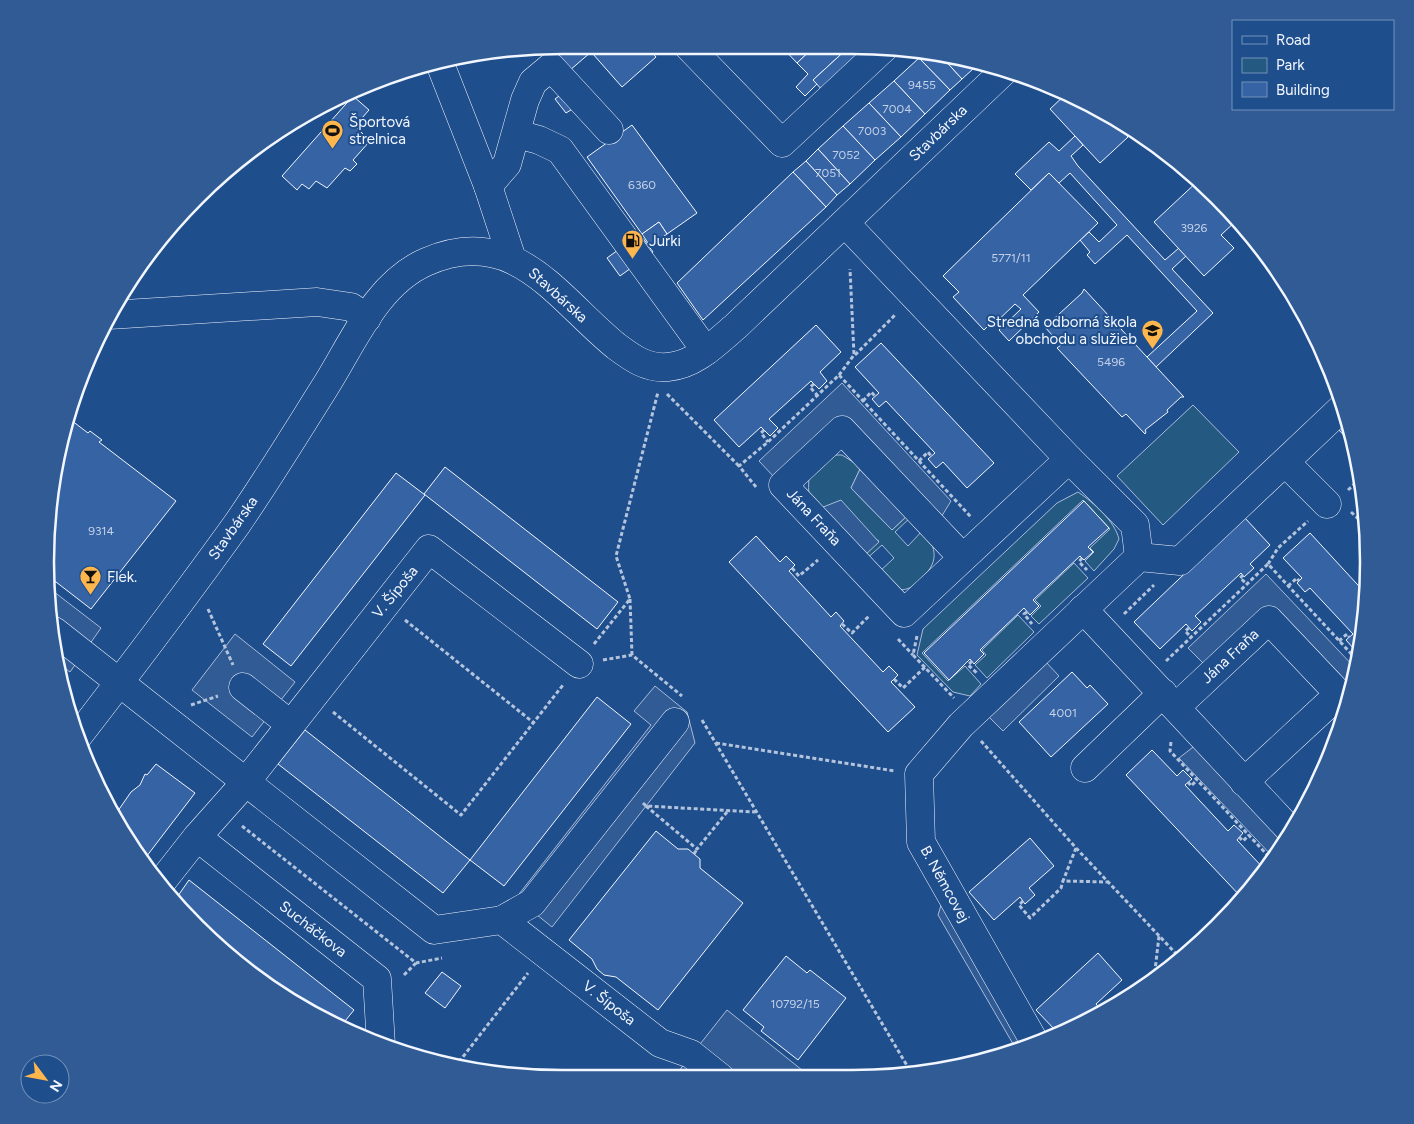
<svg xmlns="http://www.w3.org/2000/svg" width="1414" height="1124" viewBox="0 0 1414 1124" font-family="Figtree,sans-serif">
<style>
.green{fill:#245a82;stroke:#a8bbd7}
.parking{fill:#305b95;stroke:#a8bbd7}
.building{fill:#3563a3;stroke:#f2f6ff}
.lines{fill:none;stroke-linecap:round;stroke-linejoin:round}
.minor-casing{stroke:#f2f6ff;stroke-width:29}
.path{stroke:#b3c4dc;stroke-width:3;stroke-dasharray:4 2.5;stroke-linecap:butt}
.minor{stroke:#1f4e8c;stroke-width:28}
.labels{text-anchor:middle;stroke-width:4;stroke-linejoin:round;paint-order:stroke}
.number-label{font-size:12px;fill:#c3d1e8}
.poi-label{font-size:15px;fill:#f2f6ff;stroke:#1f4e8c;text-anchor:start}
.street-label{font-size:15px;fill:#f2f6ff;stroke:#1f4e8c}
.rim{fill:none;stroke:#f2f6ff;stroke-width:2.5}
</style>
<rect width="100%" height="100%" fill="#1f4e8c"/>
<g class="green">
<polygon points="1193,405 1239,452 1163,525 1117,476"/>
<path d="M 833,455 L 842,455 L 861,467 L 851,488 L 892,530 L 909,514 L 911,517 L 895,532 L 908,546 L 924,529 C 937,550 939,562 921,579 C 914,586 910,589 901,590 L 878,573 L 894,558 L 882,545 L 865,560 L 863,557 L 879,541 L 818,509 C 808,500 808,492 809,478 Z"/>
<path d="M 1078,492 C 1094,503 1114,520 1119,539 L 1114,549 L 1094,571 L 1085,561 L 1094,552 L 1090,548 L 1110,529 L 1083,500 L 922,653 L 948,681 L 965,666 L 981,684 L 970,696 L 953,692 L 917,655 L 923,629 L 1057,503 Z"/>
<polygon points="1074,563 1088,578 1039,624 1031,616 1041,606 1035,600"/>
<polygon points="1018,615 1034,632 987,678 975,665 986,655 982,650"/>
</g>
<g class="parking">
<polygon points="842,383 951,501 940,519 841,416 774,477 759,461"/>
<polygon points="861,467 909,514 892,530 851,488"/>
<polygon points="841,500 879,542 863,557 818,509"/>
<polygon points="1266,574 1356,669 1351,696 1266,607 1204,664 1188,648"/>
<polygon points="49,588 101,628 70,672 58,663"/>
<polygon points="235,634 295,682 252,737 192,690"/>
<polygon points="1045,661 1059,676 1003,731 988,716"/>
<polygon points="655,686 687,712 695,743 552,927 516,898 651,725 634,711"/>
<polygon points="1197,744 1286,838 1274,858 1179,758"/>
<polygon points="942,902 1026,1045 1016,1049 938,915"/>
<polygon points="727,1010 812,1078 687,1079 678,1072"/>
</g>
<g class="building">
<polygon points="562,45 585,45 591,52 569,71 547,47"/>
<polygon points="585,45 646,45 656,57 622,87"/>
<polygon points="781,46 815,46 797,63"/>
<polygon points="815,46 850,46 813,80 817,84 805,96 796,87 808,74 797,63"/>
<polygon points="850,46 876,46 825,93 813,80"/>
<polygon points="923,54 942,57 962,79 950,90 919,58"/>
<polygon points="942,57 970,63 974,68 962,79"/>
<polygon points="919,58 950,90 925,114 894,81"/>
<polygon points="894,81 925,114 901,137 869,103"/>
<polygon points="563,93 574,108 566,113 555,99"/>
<polygon points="1066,94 1111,114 1120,121 1116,124 1128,137 1100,163 1050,109"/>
<polygon points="353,96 369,110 355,126 370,141 353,160 357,164 350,171 345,168 327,188 316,181 309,189 302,184 297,190 282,176"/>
<polygon points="869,103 901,137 875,160 843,126"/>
<polygon points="632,125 697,213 667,234 659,222 642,234 587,157"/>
<polygon points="843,126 875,160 850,184 818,149"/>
<polygon points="1075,136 1083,145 1071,156 1078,166 1165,260 1179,248 1186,256 1172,269 1213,313 1156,367 1147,357 1197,311 1127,235 1095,264 1087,255 1090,252 1080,240 1089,232 1099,242 1117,225 1070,173 1059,183 1049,173 1031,190 1015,174 1049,142 1059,151"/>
<polygon points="818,149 850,184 837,195 806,161"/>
<polygon points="806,161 837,195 826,207 793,172"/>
<polygon points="793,172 826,207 703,320 677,283"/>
<polygon points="1049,173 1098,223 1023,295 1039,312 1009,341 999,330 1021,309 1015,304 991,327 989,325 984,330 953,297 959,292 943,276"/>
<polygon points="1199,180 1237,220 1221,235 1234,248 1204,276 1154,222"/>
<polygon points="659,222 667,234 650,246 642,234"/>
<polygon points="640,234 653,252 620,276 607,258"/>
<polygon points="1084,289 1184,397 1181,397 1167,410 1168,412 1145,430 1146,432 1145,434 1126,414 1122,417 1057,348 1061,345 1044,326 1046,326 1082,293"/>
<polygon points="816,325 841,352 820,372 827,381 819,389 811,381 769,419 778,428 770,436 761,427 739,447 714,420"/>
<polygon points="881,343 994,463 967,488 943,462 936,468 928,459 935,453 886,401 879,407 872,399 879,393 855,367"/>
<polygon points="67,417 88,433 90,431 102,440 99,442 176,501 91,609 47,575 45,562 63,428"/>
<polygon points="1347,421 1353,445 1338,429"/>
<polygon points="445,467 618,602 597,629 424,494"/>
<polygon points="396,473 425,495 291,666 263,644"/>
<polygon points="1084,501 1109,528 1088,547 1093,552 1084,560 1080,556 1033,600 1039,606 1030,615 1024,608 980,650 984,654 974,664 970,659 949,680 924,653"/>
<polygon points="1244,517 1270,545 1250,564 1254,568 1244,577 1241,573 1195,616 1201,622 1192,631 1186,624 1160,649 1134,622"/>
<polygon points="1310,533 1368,596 1360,644 1354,649 1346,640 1353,634 1310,588 1305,592 1297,583 1302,578 1283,558"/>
<polygon points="756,536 780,562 786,556 795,565 789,571 831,617 836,612 844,621 840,626 883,672 889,666 898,675 891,682 915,707 888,732 729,562"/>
<polygon points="1072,672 1087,688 1090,685 1108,704 1051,757 1019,722"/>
<polygon points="597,697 631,724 504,886 470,860"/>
<polygon points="305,730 470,860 443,893 278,764"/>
<polygon points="1152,750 1177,776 1183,770 1192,779 1185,785 1228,831 1234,825 1243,833 1237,840 1266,871 1242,898 1126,775"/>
<polygon points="156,764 195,793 143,861 113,818 131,792 140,785 145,774 147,775"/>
<polygon points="656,831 678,849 688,849 700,859 700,868 743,903 658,1010 616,977 604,975 597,969 592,959 569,940"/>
<polygon points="1030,838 1054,866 1029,888 1035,895 1025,904 1020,897 994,920 969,892"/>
<polygon points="189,880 354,1010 341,1026 248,972 173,903"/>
<polygon points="1098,953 1122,980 1096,1004 1101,1010 1094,1016 1092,1018 1087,1013 1073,1025 1057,1032 1036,1010"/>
<polygon points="786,956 807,973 810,970 846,998 798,1060 761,1031 764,1027 743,1010"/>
<polygon points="442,972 461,986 445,1008 425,993"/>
<polygon points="851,1069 863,1078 844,1078"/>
</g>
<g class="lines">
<defs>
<g id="minor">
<polyline points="687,45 782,143 886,46"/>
<polyline points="439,61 488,186 512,259"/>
<polyline points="517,134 539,140 560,150 706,351"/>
<polyline points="488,186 507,164 525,100 533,82 551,67 609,130"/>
<polyline points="845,223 1069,459 1135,525 1139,557"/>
<polyline points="109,315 317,302 351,307 367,318"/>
<polyline points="1286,463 1327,504"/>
<polyline points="963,558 842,430 783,485 904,613 1069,459"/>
<polyline points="1083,609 1291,831"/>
<polyline points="54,631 434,930 502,920 660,1043 691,1054 721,1078"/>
<polyline points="243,687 290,724"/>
<polyline points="1176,707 1269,620 1339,694 1244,782"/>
<path d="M 79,735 C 133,665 186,595 237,524 C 268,479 296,433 325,387 C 353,343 376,284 426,262 C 515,223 557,298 616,346 C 632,358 647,369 668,367 C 695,365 716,343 736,326 L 1005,70"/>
<polyline points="1085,768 1163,693"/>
<polyline points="197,837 377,979 381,1045"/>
<polyline points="160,884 197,837 245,783 429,549 579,664"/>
<polyline points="502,920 532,903 675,722"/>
<polyline points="1034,1041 921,842 919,774 961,725 1139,557 1180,561 1344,406"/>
</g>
</defs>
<use href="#minor" class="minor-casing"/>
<g class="path">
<polyline points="855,355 896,314"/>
<polyline points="839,375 854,355 850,269"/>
<polyline points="814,384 810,387 817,395"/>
<polyline points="667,394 739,466"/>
<polyline points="863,401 871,392 875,396"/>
<polyline points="764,430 761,433 768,442"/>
<polyline points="919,461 928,452 931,456"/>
<polyline points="756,487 739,466 768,442 839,375 971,517"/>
<polyline points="1348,490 1361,478"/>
<polyline points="1351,512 1366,526"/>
<polyline points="1082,558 1079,562 1087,570"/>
<polyline points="1268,564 1278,548 1308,521"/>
<polyline points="792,568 799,576 818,560"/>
<polyline points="1243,575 1240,578 1247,584"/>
<polyline points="1288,586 1297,578 1299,581"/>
<polyline points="630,599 632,655"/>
<polyline points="208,609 233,665"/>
<polyline points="1027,612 1024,614 1032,624"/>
<polyline points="1124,614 1154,585"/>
<polyline points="405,620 534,723"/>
<polyline points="842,624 852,633 870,615"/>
<polyline points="1189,628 1185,631 1191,637"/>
<polyline points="917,636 913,655 954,698"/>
<polyline points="898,639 913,655"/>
<polyline points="1339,641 1347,634 1349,637"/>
<polyline points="594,644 630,599 616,556 658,392"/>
<polyline points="603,660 632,655 682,696"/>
<polyline points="972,661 968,665 977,673"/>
<polyline points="1166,661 1268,564 1357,660"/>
<polyline points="894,679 903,688 925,667"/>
<polyline points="191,705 218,696"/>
<polyline points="333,712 461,815 563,685"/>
<polyline points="702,720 912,1074"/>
<polyline points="981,741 1076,848 1181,959"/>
<polyline points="1171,742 1170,751 1272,860"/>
<polyline points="716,743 895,771"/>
<polyline points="1334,743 1334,736"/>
<polyline points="1188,782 1191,786 1197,780"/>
<polyline points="643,803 646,806 755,812"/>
<polyline points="646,806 697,849 727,812"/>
<polyline points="242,826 416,963 442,958"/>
<polyline points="1239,837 1243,841 1249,835"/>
<polyline points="1076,848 1063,881 1108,882"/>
<polyline points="694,854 697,849"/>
<polyline points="1023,901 1019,905 1030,918 1061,888 1063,881"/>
<polyline points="404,975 416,963"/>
<polyline points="1154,979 1159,936"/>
<polyline points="1086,1020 1090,1015"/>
<polyline points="455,1067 528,973"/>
</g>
<use href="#minor" class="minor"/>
</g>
<defs>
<symbol id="stadium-pin" viewBox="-11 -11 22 30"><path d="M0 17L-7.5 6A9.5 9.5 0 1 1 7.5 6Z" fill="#ffb74d" stroke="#1f4e8c"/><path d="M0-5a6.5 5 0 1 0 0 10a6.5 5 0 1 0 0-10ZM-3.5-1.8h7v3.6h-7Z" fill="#111"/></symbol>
<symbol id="fuel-pin" viewBox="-11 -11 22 30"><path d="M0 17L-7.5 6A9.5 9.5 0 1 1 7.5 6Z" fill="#ffb74d" stroke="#1f4e8c"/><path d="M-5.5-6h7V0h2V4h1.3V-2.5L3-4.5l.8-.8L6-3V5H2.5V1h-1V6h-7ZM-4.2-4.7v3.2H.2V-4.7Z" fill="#111"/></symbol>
<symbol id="school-pin" viewBox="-11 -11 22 30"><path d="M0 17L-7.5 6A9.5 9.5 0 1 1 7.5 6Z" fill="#ffb74d" stroke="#1f4e8c"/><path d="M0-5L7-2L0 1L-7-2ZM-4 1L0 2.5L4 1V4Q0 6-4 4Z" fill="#111"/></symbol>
<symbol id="bar-pin" viewBox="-11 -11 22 30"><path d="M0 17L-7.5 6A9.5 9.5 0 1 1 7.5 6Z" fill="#ffb74d" stroke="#1f4e8c"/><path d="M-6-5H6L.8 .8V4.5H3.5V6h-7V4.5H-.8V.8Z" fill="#111"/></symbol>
</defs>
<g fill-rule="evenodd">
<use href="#stadium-pin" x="320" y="118" width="25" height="34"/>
<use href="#fuel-pin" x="620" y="228" width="25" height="34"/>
<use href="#school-pin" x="1140" y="318" width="25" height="34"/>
<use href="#bar-pin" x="78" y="564" width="25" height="34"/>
</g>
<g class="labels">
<g class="number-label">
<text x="922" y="89">9455</text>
<text x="897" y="113">7004</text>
<text x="872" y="135">7003</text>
<text x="846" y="159">7052</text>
<text x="828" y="177">7051</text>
<text x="642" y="189">6360</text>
<text x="1194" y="232">3926</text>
<text x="1011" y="262">5771/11</text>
<text x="1111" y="366">5496</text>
<text x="101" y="535">9314</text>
<text x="1063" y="717">4001</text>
<text x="795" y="1008">10792/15</text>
</g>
<g class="poi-label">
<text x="349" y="127">Športová<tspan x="349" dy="17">strelnica</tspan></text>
<text x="649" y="246">Jurki</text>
<text x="1137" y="327" text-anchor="end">Stredná odborná škola<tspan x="1137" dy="17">obchodu a služieb</tspan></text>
<text x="107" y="582">Flek.</text>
</g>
<g class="street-label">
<text transform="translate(938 133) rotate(-44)" y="5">Stavbárska</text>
<text transform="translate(558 295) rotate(42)" y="5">Stavbárska</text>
<text transform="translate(814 517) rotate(47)" y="5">Jána Fraňa</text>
<text transform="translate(233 528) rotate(-55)" y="5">Stavbárska</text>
<text transform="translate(395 592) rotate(-51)" y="5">V. Šípoša</text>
<text transform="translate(1230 656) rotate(-43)" y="5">Jána Fraňa</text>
<text transform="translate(945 884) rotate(61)" y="5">B. Němcovej</text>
<text transform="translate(313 929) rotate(38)" y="5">Sucháčkova</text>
<text transform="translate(609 1003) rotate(38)" y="5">V. Šípoša</text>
</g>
</g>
<path d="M0 0H1414V1124H0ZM562 54H852A508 508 0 0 1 1360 562V562A508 508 0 0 1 852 1070H562A508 508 0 0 1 54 562V562A508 508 0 0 1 562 54Z" fill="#305b95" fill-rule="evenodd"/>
<path class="rim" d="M562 54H852A508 508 0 0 1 1360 562V562A508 508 0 0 1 852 1070H562A508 508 0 0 1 54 562V562A508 508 0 0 1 562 54Z"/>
<rect x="1232" y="20" width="162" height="90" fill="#1f4e8c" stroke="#7391ba"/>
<rect x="1242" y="36" width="25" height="8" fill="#1f4e8c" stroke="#7391ba"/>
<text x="1276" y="45" font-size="15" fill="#f2f6ff">Road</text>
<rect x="1242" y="58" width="25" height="15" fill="#245a82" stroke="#7391ba"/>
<text x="1276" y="70" font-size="15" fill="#f2f6ff">Park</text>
<rect x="1242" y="82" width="25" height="15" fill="#3563a3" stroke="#7391ba"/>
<text x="1276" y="95" font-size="15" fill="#f2f6ff">Building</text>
<g transform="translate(45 1079) rotate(122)"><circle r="24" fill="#1f4e8c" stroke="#7391ba"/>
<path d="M0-4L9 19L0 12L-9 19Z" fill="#ffb74d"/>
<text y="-8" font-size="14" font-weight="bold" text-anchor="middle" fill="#f2f6ff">N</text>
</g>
</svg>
